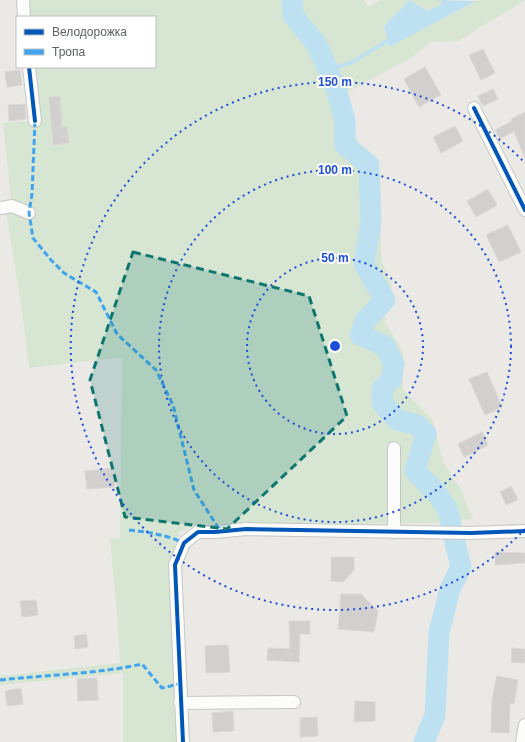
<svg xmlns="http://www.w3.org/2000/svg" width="525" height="742" viewBox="0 0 525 742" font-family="Arial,sans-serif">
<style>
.green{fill:#d7e5d3}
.water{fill:#bee1f1}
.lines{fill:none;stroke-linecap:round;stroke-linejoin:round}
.stream{stroke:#bee1f1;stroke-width:3.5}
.river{stroke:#bee1f1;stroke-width:21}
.building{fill:#d1d0cf;stroke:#dad8d6}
.minor-casing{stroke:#c7c7c6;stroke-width:14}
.minor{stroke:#fcfcfb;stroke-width:12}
.quiet{stroke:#40a5ee;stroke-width:3;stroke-dasharray:6 3;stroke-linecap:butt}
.cycleway-casing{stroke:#fff;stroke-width:6}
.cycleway{stroke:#0057b8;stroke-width:4}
.marked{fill:#0f766e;fill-opacity:0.2;stroke:#0f766e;stroke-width:3;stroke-dasharray:8 5;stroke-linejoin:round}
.ring{fill:none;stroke:#1d4ed8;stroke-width:2;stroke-dasharray:2 4}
.centre{fill:#1d4ed8;stroke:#fff;stroke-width:2}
.ring-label{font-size:12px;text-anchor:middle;font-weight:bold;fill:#1d4ed8;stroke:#fff;stroke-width:4;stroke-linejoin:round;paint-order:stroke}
</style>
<rect width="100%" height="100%" fill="#ebe9e6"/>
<path class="green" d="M 19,0 L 364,0 L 368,7 L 380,0 L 441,0 L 441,5 L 427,11 L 410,0 L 384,26 L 389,47 L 476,1 L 475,0 L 525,0 L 458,41 L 431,42 L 411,58 L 347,92 L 356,136 L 375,180 L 380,196 L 381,259 L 392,286 L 386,307 L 385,322 L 403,352 L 403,389 L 433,421 L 443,462 L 460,488 L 473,519 L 440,523 L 231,525 C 209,523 201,523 180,531 L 172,554 L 169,580 L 179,742 L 123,742 L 123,673 L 0,685 L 0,676 L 120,663 L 118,622 L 110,539 L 120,538 L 122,357 L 29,368 L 22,311 L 6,211 L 12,206 L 3,123 L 31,121 L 26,67 L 155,67 L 155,17 L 21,17 Z"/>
<polygon class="water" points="410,0 427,11 441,5 441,0 476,1 389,47 384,26"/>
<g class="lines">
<polyline class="stream" points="328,69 351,63 387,41"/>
<g class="river">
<polyline points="292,0 293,15 317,45 336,88 345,121 345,145 369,165 371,222 364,264 385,300 365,321 360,335 385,346 394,364 391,380 382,389 382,403 397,420 417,425 426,434 415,471 435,491 447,508 451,524"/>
<polyline points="424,742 435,715 439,633 450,589 461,567 454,538"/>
</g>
</g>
<g class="building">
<polygon points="483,49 495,73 481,80 469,55"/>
<polygon points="425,67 441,95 419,107 404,79"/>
<polygon points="20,70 22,85 7,87 5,72"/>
<polygon points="493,89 498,99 483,106 478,96"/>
<polygon points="60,96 62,127 67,127 69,143 53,145 49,97"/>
<polygon points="25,104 26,119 9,121 8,105"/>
<polygon points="525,112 525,158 514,131 500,139 495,130 512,121 511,119"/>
<polygon points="455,126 463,141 441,153 433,137"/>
<polygon points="488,189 497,205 476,217 467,201"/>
<polygon points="508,225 521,252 499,262 486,235"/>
<polygon points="487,372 502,407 485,415 469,379"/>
<polygon points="482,432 488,445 464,457 458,444"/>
<polygon points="113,468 115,487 87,489 85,471"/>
<polygon points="511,486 518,500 506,505 500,492"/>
<polygon points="495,552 525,553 525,563 495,565"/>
<polygon points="331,557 354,557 354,570 343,582 331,581"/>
<polygon points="341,594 361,594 378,611 374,632 338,629"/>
<polygon points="36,600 38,615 22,617 20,601"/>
<polygon points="289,621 310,621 310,634 300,634 299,662 267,660 268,648 290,649"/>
<polygon points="86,634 88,647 75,649 74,636"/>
<polygon points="228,645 230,672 206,673 205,646"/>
<polygon points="512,648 525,649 525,663 511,662"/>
<polygon points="497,676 518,680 514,704 510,703 509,733 491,732 492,699"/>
<polygon points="97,678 98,700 78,701 77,679"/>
<polygon points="21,688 23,704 7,706 5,691"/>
<polygon points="355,701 375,702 375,721 354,722"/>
<polygon points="233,711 234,731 213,732 212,713"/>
<polygon points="317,717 318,736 300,737 300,718"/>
</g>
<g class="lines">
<defs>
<g id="minor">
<polyline points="23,0 24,17"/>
<polyline points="29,67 35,121"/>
<polyline points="474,108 525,210"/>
<polyline points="0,208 12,206 29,213"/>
<polyline points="394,532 394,448"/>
<polyline points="180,703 294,702"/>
<polyline points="183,742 175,565 184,543 198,532 215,532 246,529 471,533 525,531"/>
<polyline points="522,742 525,725"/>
</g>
</defs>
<use href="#minor" class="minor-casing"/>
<use href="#minor" class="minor"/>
<g class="quiet">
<polyline points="35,121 32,194 29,213 33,238 51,260 64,273 96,292 117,334 156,370 173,405 194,490 221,532"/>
<path d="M 129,530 C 148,532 167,535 184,543"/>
<path d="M 0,680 C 47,675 96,674 142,664 L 162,688 L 179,684"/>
</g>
<defs>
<g id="cycleway">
<polyline points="29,67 35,121"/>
<polyline points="474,108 525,210"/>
<polyline points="183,742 175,565 184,543 198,532 215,532 246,529 471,533 525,531"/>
</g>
</defs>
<use href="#cycleway" class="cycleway-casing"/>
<use href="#cycleway" class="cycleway"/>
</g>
<path class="marked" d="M 133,252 L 309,296 L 347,416 L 227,529 L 125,517 L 90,380 Z"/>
<g class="ring">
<circle cx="335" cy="346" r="88"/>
<circle cx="335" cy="346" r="176"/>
<path d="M525 529A264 264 0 1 1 525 163"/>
</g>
<circle cx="335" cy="346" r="6" class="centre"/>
<g class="ring-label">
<text x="335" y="86">150 m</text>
<text x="335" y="174">100 m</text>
<text x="335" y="262">50 m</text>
</g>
<rect x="16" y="16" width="140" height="52" fill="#ffffff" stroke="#bebfc1"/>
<rect x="24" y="29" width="20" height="6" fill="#0057b8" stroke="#bebfc1"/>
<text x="52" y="36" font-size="12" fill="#5c6063">Велодорожка</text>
<rect x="24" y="49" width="20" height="6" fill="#40a5ee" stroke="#bebfc1"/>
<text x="52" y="56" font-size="12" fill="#5c6063">Тропа</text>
</svg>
